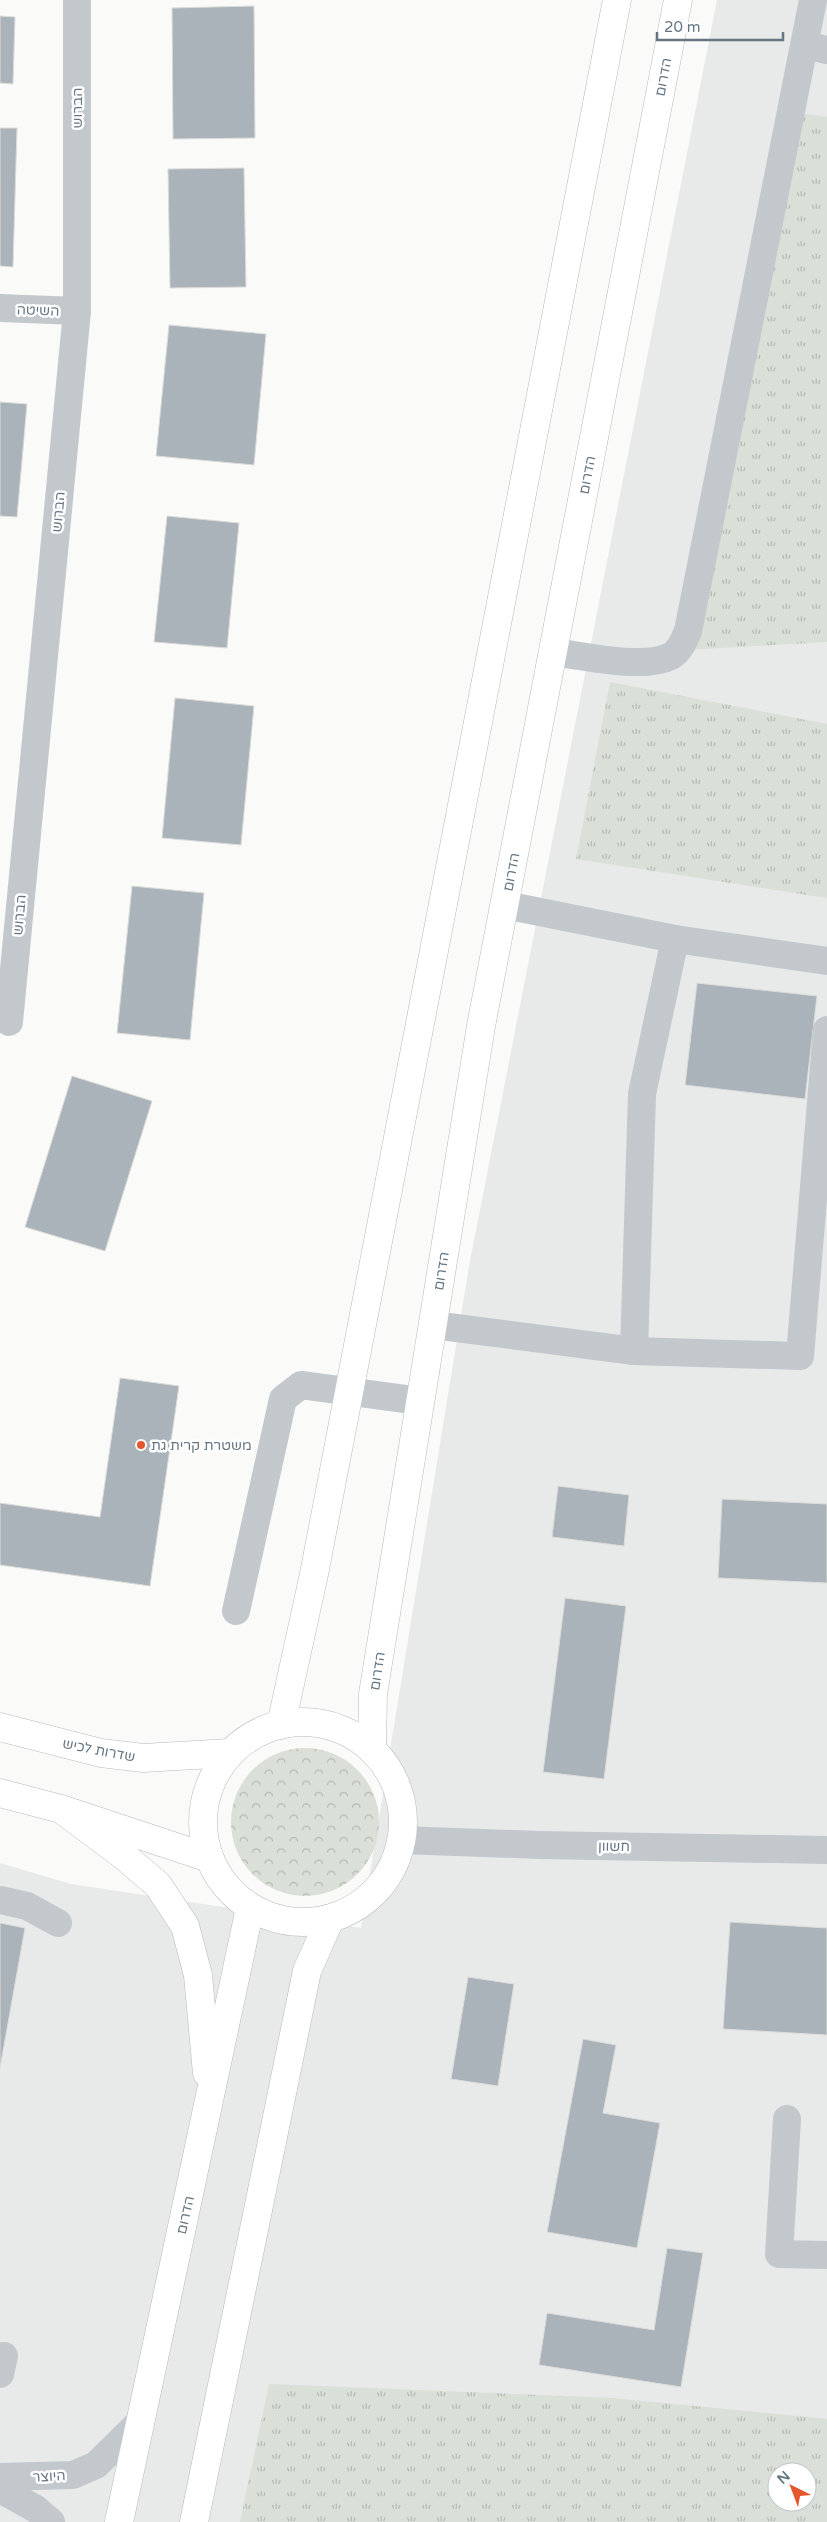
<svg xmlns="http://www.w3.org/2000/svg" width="827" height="2522" viewBox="0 0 827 2522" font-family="'Varela Round',Heebo,sans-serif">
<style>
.built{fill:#e8e9e9;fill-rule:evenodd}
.grass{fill:url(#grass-tufts);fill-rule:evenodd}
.park{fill:url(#park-crowns)}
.building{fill:#aab3b9;stroke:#dcdcda}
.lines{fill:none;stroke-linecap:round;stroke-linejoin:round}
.major-casing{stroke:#b5babe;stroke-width:29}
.minor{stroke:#c3c8cc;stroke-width:28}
.major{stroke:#fff;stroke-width:28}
.poi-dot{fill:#e4572e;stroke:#fff;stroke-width:2}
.labels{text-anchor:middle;stroke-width:5;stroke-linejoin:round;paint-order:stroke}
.street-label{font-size:14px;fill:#657683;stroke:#fff}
.poi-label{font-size:14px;fill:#657683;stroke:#fff;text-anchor:start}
</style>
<defs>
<pattern id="grass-tufts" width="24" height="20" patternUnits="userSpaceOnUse" patternTransform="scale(1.25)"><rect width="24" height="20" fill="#dadfd7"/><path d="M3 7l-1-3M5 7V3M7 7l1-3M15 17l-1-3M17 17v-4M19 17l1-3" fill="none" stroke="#b4b9b4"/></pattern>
<pattern id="park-crowns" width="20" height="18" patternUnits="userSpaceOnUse" patternTransform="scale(1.25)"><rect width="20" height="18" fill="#dadfd7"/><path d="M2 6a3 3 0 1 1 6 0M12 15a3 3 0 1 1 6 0" fill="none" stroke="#b4b9b4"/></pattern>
</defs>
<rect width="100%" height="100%" fill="#fafaf8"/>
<path class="built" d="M 717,0 L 827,0 L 827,2522 L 0,2522 L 0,1863 L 71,1884 L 361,1928 L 469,1266 ZM 777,2472 L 807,2472 L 807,2502 L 777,2502 Z"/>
<g class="grass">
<polygon points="800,113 827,117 827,642 669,651"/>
<polygon points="610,682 827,724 827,898 576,859"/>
<path d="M 269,2384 L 613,2398 L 827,2419 L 827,2522 L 240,2522 ZM 777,2472 L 807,2472 L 807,2502 L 777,2502 Z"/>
</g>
<circle class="park" cx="305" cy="1822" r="74"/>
<g class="building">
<polygon points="254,6 255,138 173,139 172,8"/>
<polygon points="0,16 15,17 13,84 0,83"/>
<polygon points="0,128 17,128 13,267 0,266"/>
<polygon points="244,168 246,287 170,288 168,169"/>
<polygon points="169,325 266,334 254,465 156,456"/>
<polygon points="0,402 27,404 17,517 0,516"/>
<polygon points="167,516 239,523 227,648 154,642"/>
<polygon points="175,698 254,706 241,845 162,838"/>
<polygon points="132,886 204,893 190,1040 117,1033"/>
<polygon points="697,983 817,996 805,1099 685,1085"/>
<polygon points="72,1076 152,1101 105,1251 25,1227"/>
<polygon points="120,1378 179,1386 150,1586 0,1565 0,1503 100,1517"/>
<polygon points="558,1486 629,1495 624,1546 552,1537"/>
<polygon points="722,1499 827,1504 827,1583 718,1578"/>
<polygon points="565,1598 626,1606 604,1779 543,1772"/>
<polygon points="730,1922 827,1928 827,2035 723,2029"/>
<polygon points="0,1923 25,1928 0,2068"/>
<polygon points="468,1977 514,1984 498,2086 451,2079"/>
<polygon points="583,2039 616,2045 603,2113 660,2123 637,2248 547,2232"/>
<polygon points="667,2248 703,2253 681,2387 539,2365 547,2313 654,2330"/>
</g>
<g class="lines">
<defs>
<g id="major">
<circle cx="303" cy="1822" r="100"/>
<polyline points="281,1725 314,1574 617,0"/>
<polyline points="0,1727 101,1753 143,1758 230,1753"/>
<polyline points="372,1749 373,1694 481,1026 678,0"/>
<polyline points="0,1793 61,1809 209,1858"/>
<polyline points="61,1809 124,1856 158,1885 185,1926 198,1975 207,2073"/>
<polyline points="119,2522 250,1908"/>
<polyline points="194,2522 307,1971 330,1919"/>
</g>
</defs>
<use href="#major" class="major-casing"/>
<g class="minor">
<polyline points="805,45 827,50"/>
<polyline points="0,308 77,311"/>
<path d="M 553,652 C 584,656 644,670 671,656 C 680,651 684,640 688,631 L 813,0"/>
<polyline points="505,905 675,939"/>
<polyline points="9,1022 77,311 77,0"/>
<polyline points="433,1325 634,1351 800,1356 827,1030"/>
<polyline points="634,1351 642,1094 675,939 827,961"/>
<polyline points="236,1611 283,1399 301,1385 420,1401"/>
<polyline points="401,1840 540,1845 827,1850"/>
<polyline points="0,1900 27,1906 58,1923"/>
<polyline points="787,2119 779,2254 827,2255"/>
<polyline points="0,2374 4,2356"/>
<polyline points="0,2477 73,2475 96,2465 139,2423"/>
<polyline points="0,2489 36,2509 51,2522"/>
</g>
<use href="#major" class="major"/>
</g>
<circle class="poi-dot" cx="141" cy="1445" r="5"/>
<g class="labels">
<g class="street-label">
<text transform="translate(663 77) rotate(-79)" y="5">הדרום</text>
<text transform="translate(77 108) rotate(-90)" y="5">הברוש</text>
<text transform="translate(38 310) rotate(2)" y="5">השיטה</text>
<text transform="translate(587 475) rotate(-79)" y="5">הדרום</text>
<text transform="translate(58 512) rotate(-85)" y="5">הברוש</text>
<text transform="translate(511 872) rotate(-79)" y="5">הדרום</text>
<text transform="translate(19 915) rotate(-85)" y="5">הברוש</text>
<text transform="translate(441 1271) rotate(-81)" y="5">הדרום</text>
<text transform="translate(377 1671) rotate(-81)" y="5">הדרום</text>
<text transform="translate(99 1750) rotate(11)" y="5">שדרות לכיש</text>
<text transform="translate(614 1846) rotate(1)" y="5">חשוון</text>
<text transform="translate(185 2215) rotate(-77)" y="5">הדרום</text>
<text transform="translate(49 2476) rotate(-3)" y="5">היוצר</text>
</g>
<g class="poi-label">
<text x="151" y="1450">משטרת קרית גת</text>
</g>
</g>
<g transform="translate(792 2487) rotate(318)"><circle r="24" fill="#ffffff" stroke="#c1c8cd"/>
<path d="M0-4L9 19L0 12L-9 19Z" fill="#e4572e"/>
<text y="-8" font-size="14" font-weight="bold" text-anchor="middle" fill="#657683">N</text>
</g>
<path d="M657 32v8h126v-8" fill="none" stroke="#657683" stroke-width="2.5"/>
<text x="664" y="32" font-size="15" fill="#657683" stroke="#ffffff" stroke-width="4" paint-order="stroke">20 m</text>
</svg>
